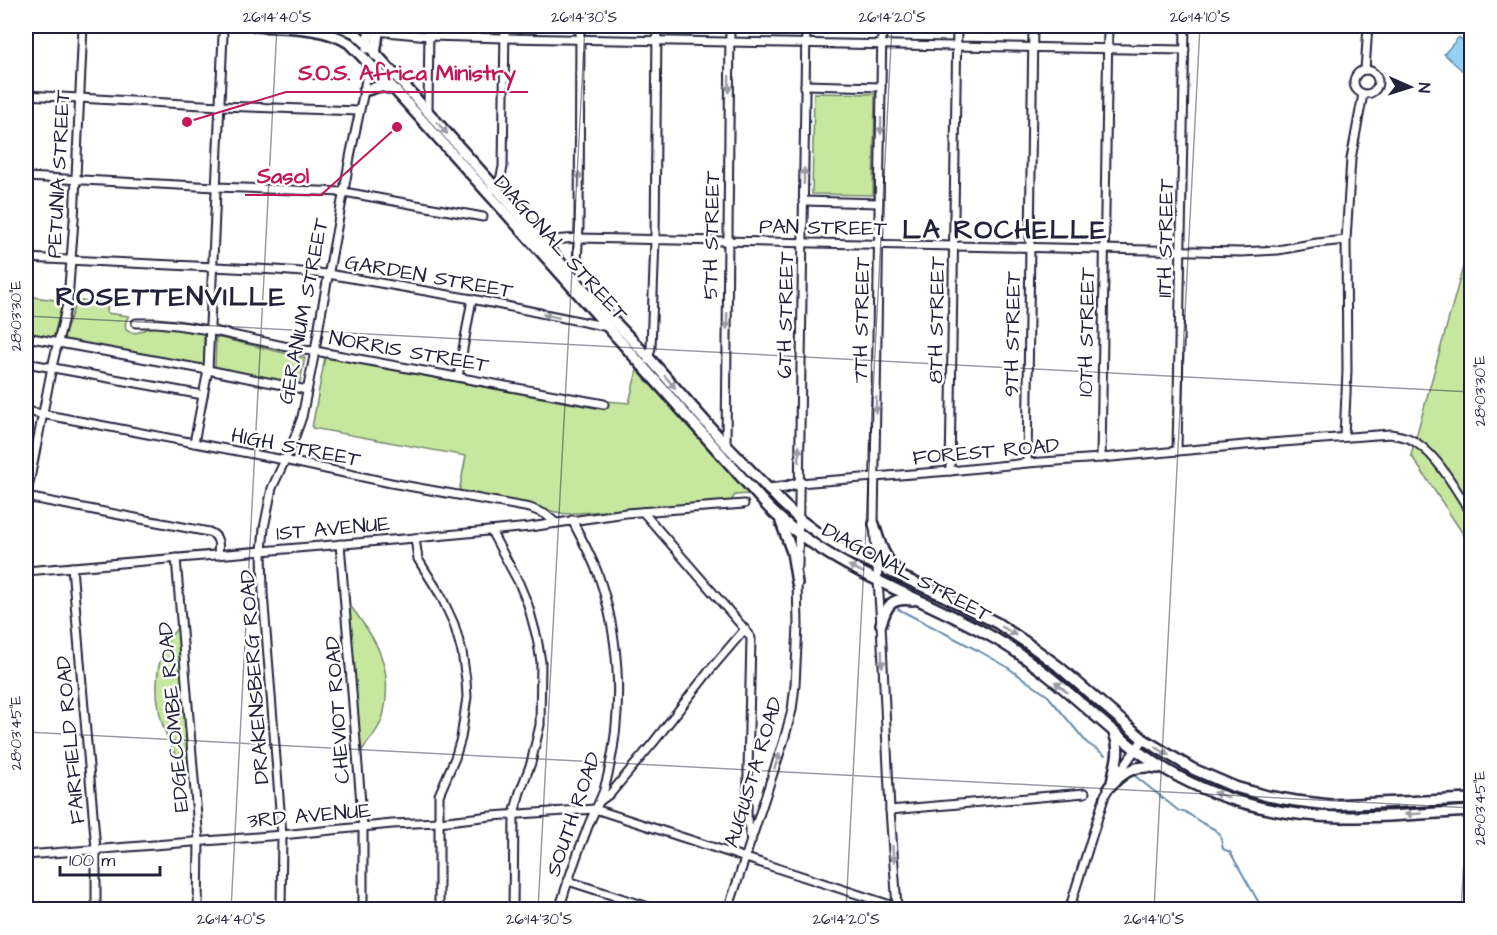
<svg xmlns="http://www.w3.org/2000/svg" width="1497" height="935" viewBox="0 0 1497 935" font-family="'Architects Daughter',sans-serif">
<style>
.green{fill:#c7e79f;stroke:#74846d;stroke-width:1.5}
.water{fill:#93d2f4;stroke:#668caa;stroke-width:1.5}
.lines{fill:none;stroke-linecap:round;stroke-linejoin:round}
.stream{stroke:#668caa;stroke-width:2}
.minor-casing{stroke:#22223b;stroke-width:11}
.major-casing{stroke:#22223b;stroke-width:14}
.minor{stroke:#fff;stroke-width:7}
.major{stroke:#fff;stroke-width:9}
.oneway{fill:#9c9ca7}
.ticks{fill:none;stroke:#22223b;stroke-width:1.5;stroke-opacity:0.45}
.labels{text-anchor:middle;stroke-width:5;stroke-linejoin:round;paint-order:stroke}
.street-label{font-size:21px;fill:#22223b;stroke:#fff}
.district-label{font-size:27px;font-weight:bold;letter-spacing:1.5px;fill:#22223b;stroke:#fff}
.leader{fill:none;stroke:#c2185b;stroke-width:2}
.callout-dot{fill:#c2185b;stroke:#fff;stroke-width:2}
.callout-label{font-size:22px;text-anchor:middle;font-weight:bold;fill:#c2185b;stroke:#fff;stroke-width:5;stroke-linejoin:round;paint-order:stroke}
.neatline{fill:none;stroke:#22223b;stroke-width:2}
.ticks-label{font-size:15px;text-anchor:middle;fill:#22223b}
</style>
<rect width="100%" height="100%" fill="#fff"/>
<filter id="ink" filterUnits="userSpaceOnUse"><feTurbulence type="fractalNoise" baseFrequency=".0167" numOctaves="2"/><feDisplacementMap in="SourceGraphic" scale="12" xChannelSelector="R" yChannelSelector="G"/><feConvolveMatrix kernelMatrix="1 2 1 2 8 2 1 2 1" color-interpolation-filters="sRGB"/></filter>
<g filter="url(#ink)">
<g class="green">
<polygon points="814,93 875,94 873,195 812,194"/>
<polygon points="1471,238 1471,546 1411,455"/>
<polygon points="26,296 63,301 53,339 26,334"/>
<path d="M 76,301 L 108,301 L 107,313 L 129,316 C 125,321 125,324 126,330 C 137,337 142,329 152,327 C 170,325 188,330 204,333 L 204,367 L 63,341 Z"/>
<polygon points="216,337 305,358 299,386 215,369"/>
<polygon points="325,357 605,410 608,401 629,403 637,370 749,494 735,495 731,501 566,514 459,492 466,456 312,428"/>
<path d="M 352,608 C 374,637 390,661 386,699 C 385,708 384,718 379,726 C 374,736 366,744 360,753 L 348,609 Z"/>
<path d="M 178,627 L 191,772 C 183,767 179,759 174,751 C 156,720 150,675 167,642 C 170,637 174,632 178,627 Z"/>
</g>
<polygon class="water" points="1459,37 1471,49 1471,68 1466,74 1444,54"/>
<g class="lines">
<g class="stream">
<polyline points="898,609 979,651 1004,665 1048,696 1087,743 1105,755"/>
<polyline points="1135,776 1179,811 1184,811 1202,823 1214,829 1220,835 1223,849 1230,852 1263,910"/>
</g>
<defs>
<g id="minor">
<polyline points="882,26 874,524 881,624 890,810 897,907 896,910"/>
<polyline points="375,31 429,36 505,38 1185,50"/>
<polyline points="1365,70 1368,26"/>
<circle cx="1366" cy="82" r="12"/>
<polyline points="805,85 881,87"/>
<polyline points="26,95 220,106 359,111"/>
<polyline points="428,112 429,26"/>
<polyline points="26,177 216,187 344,192 483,217"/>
<polyline points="488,194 500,180 503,167 505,26"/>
<polyline points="803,201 879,203"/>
<polyline points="540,237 552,240 578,238 1241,252 1278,250 1317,243 1346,240"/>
<polyline points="26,258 276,270 328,274 472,299 608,327"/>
<polyline points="577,262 579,227 580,26"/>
<polyline points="136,323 156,323 176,325 209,330 302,350 315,351 604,404"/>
<polyline points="26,337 208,370 307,390"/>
<polyline points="648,360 651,348 655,240 657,26"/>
<polyline points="26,363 203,395"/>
<polyline points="458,377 472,299"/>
<polyline points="26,411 284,460 391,483 530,508 545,514 556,523"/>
<polyline points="1344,437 1347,371 1346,240 1351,159 1363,94"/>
<polyline points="194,443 208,370 223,35"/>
<polyline points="726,445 730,26"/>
<polyline points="1177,451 1185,26"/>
<polyline points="1101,458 1108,26"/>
<polyline points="1027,463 1033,26"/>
<polyline points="950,471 957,26"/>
<path d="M 799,483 L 950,471 L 1027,463 L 1101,458 L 1256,444 L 1390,434 C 1396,435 1402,436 1408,438 C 1437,451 1455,490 1472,514"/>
<path d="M 26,497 L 209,532 C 220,536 219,545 218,555"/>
<polyline points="26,499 52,367 68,300 74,220 83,26"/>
<polyline points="643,512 742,626 751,638 747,816 751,841"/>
<polyline points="491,531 519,583 528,605 537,638 541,662 540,725 531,763 520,792 514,814 513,910"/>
<polyline points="415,538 418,559 441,596 454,624 462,652 466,680 467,697 461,738 455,758 439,795 439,910"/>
<polyline points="340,544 363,828 363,910"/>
<polyline points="176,558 199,841 198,910"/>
<polyline points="798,566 806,26"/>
<polyline points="72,567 96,849 96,910"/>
<polyline points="26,571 415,538 530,527 626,513 744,504"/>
<polyline points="600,801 611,793 621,781 653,743 710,670 745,629"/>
<polyline points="890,810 1085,793"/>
<polyline points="26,855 282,835 392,824 439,822 491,816 595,809 906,910"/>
<polyline points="568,881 658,910"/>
<polyline points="281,910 282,835 263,593 262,551 264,528 272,488 292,445 302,417 315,351 320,320 351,152 364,91 367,73 365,59"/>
<path d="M 559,910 C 567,883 576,857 586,832 C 591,817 599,804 604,790 C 624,719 622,643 598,574 C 591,555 581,538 572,520"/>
<polyline points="728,910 784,740 792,710 795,685 798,625 797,580"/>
<polyline points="1069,910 1105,795 1112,783 1143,739"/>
</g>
<g id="major">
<path d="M 256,26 C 287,28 322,26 349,43 L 395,90 L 550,262 L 768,507 C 831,570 919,595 994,638 C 1038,663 1074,698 1112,730 C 1124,740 1135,750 1148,758 C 1204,797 1273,816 1340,817 C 1383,818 1429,813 1472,811"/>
<polyline points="339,26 355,33 368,45 503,196 579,284 649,358 726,445 782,503 799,519 823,537 849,553 944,596 997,623 1027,643 1058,666 1143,739 1193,769 1235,787 1267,796 1296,801 1330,805 1472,799"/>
<polyline points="367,48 370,26"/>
<polyline points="375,55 379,26"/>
<polyline points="364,91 380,86 393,89"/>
<polyline points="768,489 786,487 799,483"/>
<polyline points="781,522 792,552 797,583"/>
<path d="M 874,524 C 880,545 884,558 900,574"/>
<path d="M 881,624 C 887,605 891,597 913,600"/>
<path d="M 1112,783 C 1115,763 1122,752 1114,733"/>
<path d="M 1109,787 C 1125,771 1135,764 1158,768"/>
</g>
</defs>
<use href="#minor" class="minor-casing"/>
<use href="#major" class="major-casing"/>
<use href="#minor" class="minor"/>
<use href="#major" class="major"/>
</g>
<defs><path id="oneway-solid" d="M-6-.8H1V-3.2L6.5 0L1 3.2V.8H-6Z" transform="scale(1.5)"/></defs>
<g class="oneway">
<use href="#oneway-solid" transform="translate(729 84) rotate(91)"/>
<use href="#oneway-solid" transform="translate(881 126) rotate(91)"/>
<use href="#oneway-solid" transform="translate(442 128) rotate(48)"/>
<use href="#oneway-solid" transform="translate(804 176) rotate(-89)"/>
<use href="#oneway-solid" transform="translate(579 180) rotate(-90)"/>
<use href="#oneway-solid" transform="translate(551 316) rotate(-168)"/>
<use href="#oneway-solid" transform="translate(727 321) rotate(91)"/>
<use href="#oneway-solid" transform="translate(670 382) rotate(49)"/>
<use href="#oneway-solid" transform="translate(876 405) rotate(91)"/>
<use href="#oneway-solid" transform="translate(799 454) rotate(-89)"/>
<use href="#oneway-solid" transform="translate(856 569) rotate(-154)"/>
<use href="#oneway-solid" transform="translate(1009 631) rotate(32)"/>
<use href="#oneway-solid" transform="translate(882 659) rotate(88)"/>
<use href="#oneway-solid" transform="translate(1061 687) rotate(-140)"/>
<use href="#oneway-solid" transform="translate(1162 751) rotate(31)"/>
<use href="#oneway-solid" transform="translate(777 761) rotate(-71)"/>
<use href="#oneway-solid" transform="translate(1221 795) rotate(-161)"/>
<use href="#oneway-solid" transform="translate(1413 814) rotate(177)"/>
<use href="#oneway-solid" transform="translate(893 854) rotate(86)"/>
</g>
</g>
<path class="ticks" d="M 26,316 L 1472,392M 26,732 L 1472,808M 231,910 L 277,26M 538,910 L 585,26M 846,910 L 892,26M 1154,910 L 1200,26M 1461,910 L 1472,715"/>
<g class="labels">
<g class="street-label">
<text transform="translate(58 174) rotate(-87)" y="7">PETUNIA STREET</text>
<text transform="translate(823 227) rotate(1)" y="7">PAN STREET</text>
<text transform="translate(711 235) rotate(-89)" y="7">5TH STREET</text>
<text transform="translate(1165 238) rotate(-89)" y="7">11TH STREET</text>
<text transform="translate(561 248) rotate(48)" y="7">DIAGONAL STREET</text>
<text transform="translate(429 276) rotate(10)" y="7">GARDEN STREET</text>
<text transform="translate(303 311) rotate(-79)" y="7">GERANIUM STREET</text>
<text transform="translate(785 315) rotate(-89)" y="7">6TH STREET</text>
<text transform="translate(861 320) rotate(-89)" y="7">7TH STREET</text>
<text transform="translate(936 320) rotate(-89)" y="7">8TH STREET</text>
<text transform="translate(1086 332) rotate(-89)" y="7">10TH STREET</text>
<text transform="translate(1012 334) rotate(-89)" y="7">9TH STREET</text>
<text transform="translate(409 351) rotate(10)" y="7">NORRIS STREET</text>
<text transform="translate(296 447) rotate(11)" y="7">HIGH STREET</text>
<text transform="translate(986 451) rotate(-5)" y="7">FOREST ROAD</text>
<text transform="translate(333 528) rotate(-5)" y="7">1ST AVENUE</text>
<text transform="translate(907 572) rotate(28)" y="7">DIAGONAL STREET</text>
<text transform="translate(254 677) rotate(-94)" y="7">DRAKENSBERG ROAD</text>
<text transform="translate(337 710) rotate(-94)" y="7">CHEVIOT ROAD</text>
<text transform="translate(173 717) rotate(-95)" y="7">EDGECOMBE ROAD</text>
<text transform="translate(70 740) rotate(-95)" y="7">FAIRFIELD ROAD</text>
<text transform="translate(753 772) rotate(-73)" y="7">AUGUSTA ROAD</text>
<text transform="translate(573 814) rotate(-71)" y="7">SOUTH ROAD</text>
<text transform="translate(309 815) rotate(-5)" y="7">3RD AVENUE</text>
</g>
<g class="district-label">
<text x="1005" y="238">LA ROCHELLE</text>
<text x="171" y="305">ROSETTENVILLE</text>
</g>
</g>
<path class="leader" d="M187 122L286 92H528M397 127L321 195H245"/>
<g class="callout-dot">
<circle cx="187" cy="122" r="6"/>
<circle cx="397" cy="127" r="6"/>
</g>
<g class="callout-label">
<text x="407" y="80">S.O.S. Africa Ministry</text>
<text x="283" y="183">Sasol</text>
</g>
<rect width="1497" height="935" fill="none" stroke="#fff" stroke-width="66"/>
<g transform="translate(1410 87) rotate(93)" stroke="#ffffff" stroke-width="4.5" paint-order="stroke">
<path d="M0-4.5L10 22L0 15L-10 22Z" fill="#22223b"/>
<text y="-9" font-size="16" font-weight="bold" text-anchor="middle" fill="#22223b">N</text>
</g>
<path d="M60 866v9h100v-9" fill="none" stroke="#22223b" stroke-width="3"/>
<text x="69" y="866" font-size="18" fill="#22223b" stroke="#ffffff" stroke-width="4.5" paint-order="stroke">100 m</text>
<rect x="33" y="33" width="1431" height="869" class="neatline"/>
<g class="ticks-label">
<text x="277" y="22">26°14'40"S</text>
<text x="584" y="22">26°14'30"S</text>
<text x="892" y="22">26°14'20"S</text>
<text x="1200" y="22">26°14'10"S</text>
<text transform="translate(16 316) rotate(-90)" y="5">28°03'30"E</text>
<text transform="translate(1480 391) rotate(-90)" y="5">28°03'30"E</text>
<text transform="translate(16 733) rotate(-90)" y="5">28°03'45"E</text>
<text transform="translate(1480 808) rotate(-90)" y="5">28°03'45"E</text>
<text x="231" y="924">26°14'40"S</text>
<text x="539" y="924">26°14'30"S</text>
<text x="846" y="924">26°14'20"S</text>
<text x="1154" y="924">26°14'10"S</text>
</g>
</svg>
